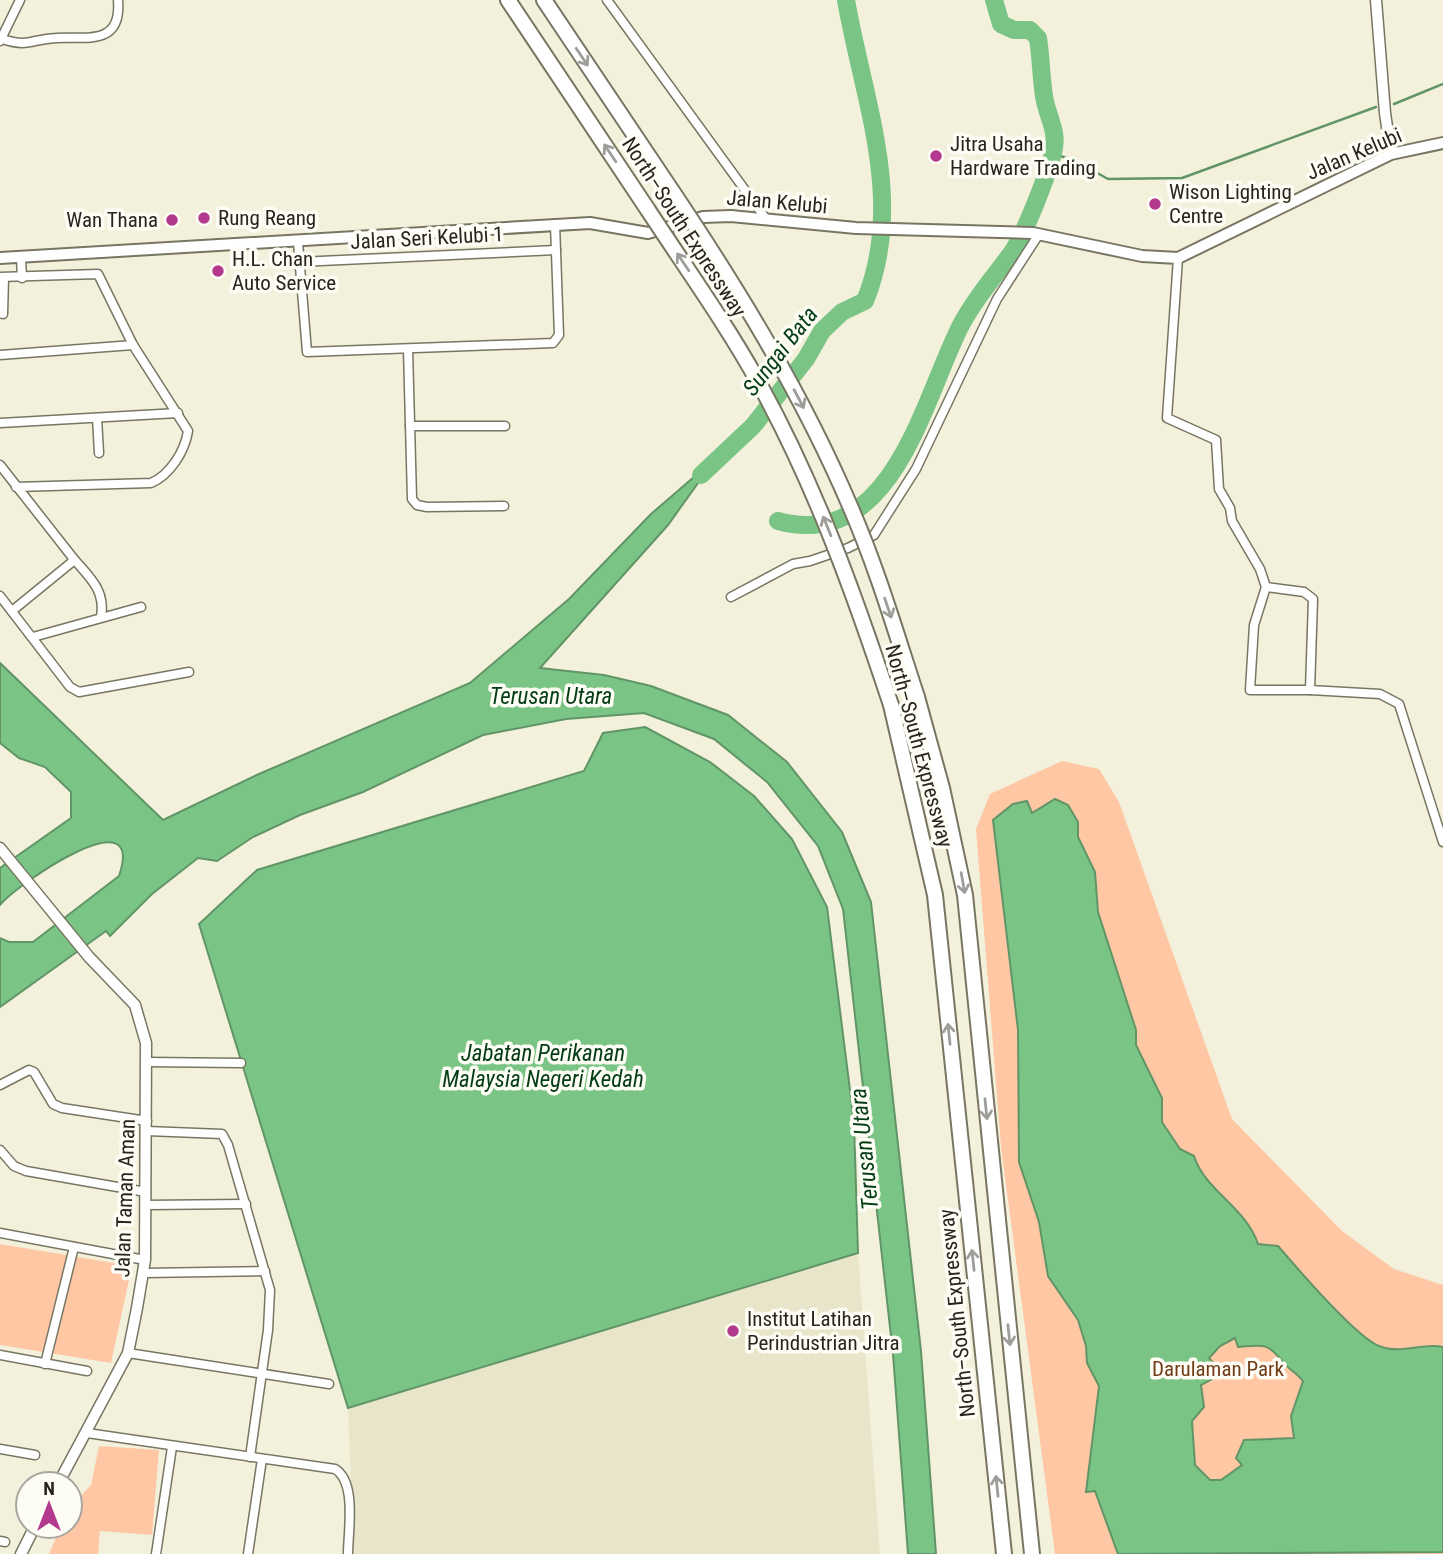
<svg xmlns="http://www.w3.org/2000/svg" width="1443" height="1554" viewBox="0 0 1443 1554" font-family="'Roboto Condensed',sans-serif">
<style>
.built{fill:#e9e5ca}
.green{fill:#ffc7a4}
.water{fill:#7ac586;stroke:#619567;stroke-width:2;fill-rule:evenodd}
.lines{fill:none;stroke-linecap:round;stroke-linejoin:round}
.stream{stroke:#619567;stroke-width:2.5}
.river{stroke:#7ac586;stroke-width:18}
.minor-casing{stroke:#787663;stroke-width:11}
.tertiary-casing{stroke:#787663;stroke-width:13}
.secondary-casing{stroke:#787663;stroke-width:14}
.motorway-casing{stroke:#787663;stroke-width:18}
.minor{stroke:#fff;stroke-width:8}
.tertiary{stroke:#fff;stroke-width:10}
.secondary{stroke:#fff;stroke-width:10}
.motorway{stroke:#fff;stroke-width:14}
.motorway-bridge-casing{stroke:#787663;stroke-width:18;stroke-linecap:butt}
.motorway-bridge{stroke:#fff;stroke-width:14}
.oneway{stroke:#9e9d9a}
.poi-dot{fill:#b2398d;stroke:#fefdf5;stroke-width:2.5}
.labels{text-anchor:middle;stroke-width:7;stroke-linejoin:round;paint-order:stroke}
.poi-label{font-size:21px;fill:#27251e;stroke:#fefdf5;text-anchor:start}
.street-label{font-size:21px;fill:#27251e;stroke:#fefdf5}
.park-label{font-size:21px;fill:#703c17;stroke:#fefdf5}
.water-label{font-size:23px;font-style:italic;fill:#033d15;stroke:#fefdf5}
</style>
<rect width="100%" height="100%" fill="#f3f1dc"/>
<polygon class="built" points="858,1253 880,1554 354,1554 348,1408"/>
<g class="green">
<polygon points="1062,761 1099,769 1119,802 1232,1119 1342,1231 1394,1269 1443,1285 1443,1554 1055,1554 1001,1147 976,829 990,794"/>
<polygon points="0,1244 132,1266 111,1363 0,1345"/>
<polygon points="99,1446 159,1450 152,1535 100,1531 98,1554 49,1554 61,1526 70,1526 70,1507 91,1485"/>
</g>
<g class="water">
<path d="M 716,458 L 668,525 L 540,668 L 604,675 L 651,686 L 728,715 L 787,762 L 842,832 L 871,902 L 921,1351 L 936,1554 L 908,1554 L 893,1354 L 843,909 L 818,846 L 767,782 L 714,739 L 644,713 L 566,719 L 483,735 L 363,792 L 300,815 L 253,837 L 217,861 L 198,858 L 152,894 L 110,936 L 106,931 L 0,1007 L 0,938 L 9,942 L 33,942 L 119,876 C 147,794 16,885 0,905 L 0,868 L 71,818 L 71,792 L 45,767 L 19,758 L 0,743 L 0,663 L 163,820 L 259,774 L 470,683 L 569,599 L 651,514 Z"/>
<polygon points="645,727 710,762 754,796 792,839 827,907 854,1122 858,1253 348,1408 199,924 257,870 584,771 603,733"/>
<path d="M 1055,799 L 1068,805 L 1078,822 L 1078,837 L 1095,872 L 1098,912 L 1136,1030 L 1136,1045 L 1162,1098 L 1162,1122 L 1180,1149 L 1194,1156 C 1205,1191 1245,1206 1258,1244 L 1278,1246 C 1296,1267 1356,1337 1379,1346 C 1402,1355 1423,1342 1443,1347 L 1443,1552 L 1118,1554 L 1095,1491 L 1086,1492 L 1099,1386 L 1087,1363 L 1086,1346 L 1078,1320 L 1048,1276 L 1039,1222 L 1019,1162 L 1018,1030 L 993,820 L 1013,804 L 1027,801 L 1032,813 ZM 1235,1338 L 1238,1347 C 1262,1345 1267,1342 1282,1361 C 1288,1369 1297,1373 1303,1381 L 1291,1416 L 1294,1438 L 1244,1440 L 1236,1458 L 1242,1465 L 1221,1480 L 1210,1480 L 1195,1465 L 1192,1421 L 1204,1407 L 1201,1385 L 1212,1379 L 1217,1367 L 1209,1358 L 1220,1346 Z"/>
</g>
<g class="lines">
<g class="stream">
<polyline points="1394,104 1443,84"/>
<polyline points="1053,154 1074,160 1108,179 1182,178 1376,107"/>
</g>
<g class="river">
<path d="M 701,475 L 753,426 L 806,359 L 822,331 L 842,312 L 865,301 C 906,201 863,99 846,0"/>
<path d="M 778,521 C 893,552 923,399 961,325 C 975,298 995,276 1013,251 C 1025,233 1048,174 1053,153 C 1059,131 1047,117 1044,96 C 1041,77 1041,57 1038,38 L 1030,30 L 1014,30 L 1001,24 L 994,0"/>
</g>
<defs>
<g id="minor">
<polyline points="607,0 766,219"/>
<path d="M 2,39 C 30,48 31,39 56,38 C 85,36 122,47 118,0"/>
<polyline points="0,41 20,0"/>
<polyline points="298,242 307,352 553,343 559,335 555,224"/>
<polyline points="21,258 22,278"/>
<polyline points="1178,258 1167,418 1216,440 1219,489 1230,508 1232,521 1260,569 1266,587 1304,592 1313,599 1310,690 1380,694 1399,704 1443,842"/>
<polyline points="299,262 556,250"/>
<path d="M 0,277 L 98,274 L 133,345 L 188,431 C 185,451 170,475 151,483 L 16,487"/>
<polyline points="3,314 4,278"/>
<polyline points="408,349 412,499 417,505 427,507 504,506"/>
<polyline points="0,355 133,345"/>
<polyline points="97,418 99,453"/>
<polyline points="0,423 178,413"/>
<polyline points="410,426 505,426"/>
<polyline points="0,465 73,558 72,562 12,611"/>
<path d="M 73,558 C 89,577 106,590 101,617"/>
<polyline points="1266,587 1254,625 1250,690 1310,690"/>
<polyline points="0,596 70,687 79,692 189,672"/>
<polyline points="731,597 793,564 810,561 848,548 874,535 916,469 997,299 1039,234"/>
<polyline points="33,637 141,607"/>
<polyline points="147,1062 241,1063"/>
<polyline points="0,1085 29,1070 34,1072 53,1104 62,1108 147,1121"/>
<polyline points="147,1131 222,1134 228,1145 270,1290 268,1330 250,1457"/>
<polyline points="0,1150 14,1166 26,1171 146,1192"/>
<polyline points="146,1205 246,1204"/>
<polyline points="0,1233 145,1260"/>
<polyline points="144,1273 265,1271"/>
<polyline points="128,1353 329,1384"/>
<polyline points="0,1355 87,1371"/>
<polyline points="45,1364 74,1247"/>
<path d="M 87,1433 L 335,1469 C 357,1482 348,1532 348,1554"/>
<polyline points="0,1449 35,1455"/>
<polyline points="0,1541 5,1542"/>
<polyline points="156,1554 172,1447"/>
<polyline points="248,1554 262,1459"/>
</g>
<g id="tertiary">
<polyline points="1376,0 1385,113 1391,154"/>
<polyline points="0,848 89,957 135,1005 146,1043 145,1260 137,1308 128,1353 58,1484"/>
<polyline points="21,1554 35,1526"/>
</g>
<polyline id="secondary" points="0,258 590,223 648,233 703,217 731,216 856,228 1033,233 1142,256 1178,258 1391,154 1443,143"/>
<g id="motorway">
<polyline points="508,0 648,210"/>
<polyline points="544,0 674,194"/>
<polyline points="917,697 942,788 965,895 1032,1554"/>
<polyline points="891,705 935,895 1004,1554"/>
</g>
</defs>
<use href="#minor" class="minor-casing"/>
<use href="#tertiary" class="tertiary-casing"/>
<use href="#secondary" class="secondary-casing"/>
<use href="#motorway" class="motorway-casing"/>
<use href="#minor" class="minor"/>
<use href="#tertiary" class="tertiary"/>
<use href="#secondary" class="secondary"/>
<use href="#motorway" class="motorway"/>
<defs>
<g id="motorway-bridge">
<path d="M 674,194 C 741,294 803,396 850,506 C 877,568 896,633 917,697"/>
<path d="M 648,210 C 686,268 727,325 760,385 C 816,487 855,596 891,705"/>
</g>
</defs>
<use href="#motorway-bridge" class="motorway-bridge-casing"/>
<use href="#motorway-bridge" class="motorway-bridge"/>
</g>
<defs><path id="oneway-shaft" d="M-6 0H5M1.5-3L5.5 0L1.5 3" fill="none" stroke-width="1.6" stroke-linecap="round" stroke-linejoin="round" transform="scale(1.75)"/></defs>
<g class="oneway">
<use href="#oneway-shaft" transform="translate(582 57) rotate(56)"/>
<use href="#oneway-shaft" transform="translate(610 153) rotate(-124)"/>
<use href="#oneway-shaft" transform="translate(683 262) rotate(-124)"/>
<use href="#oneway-shaft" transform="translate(799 399) rotate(62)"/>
<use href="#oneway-shaft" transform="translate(827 526) rotate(-112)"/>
<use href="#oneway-shaft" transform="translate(888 608) rotate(71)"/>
<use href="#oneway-shaft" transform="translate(963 883) rotate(80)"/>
<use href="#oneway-shaft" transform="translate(949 1034) rotate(-96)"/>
<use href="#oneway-shaft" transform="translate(986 1109) rotate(84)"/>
<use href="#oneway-shaft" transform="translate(973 1260) rotate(-96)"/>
<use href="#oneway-shaft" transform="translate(1009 1335) rotate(84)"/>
<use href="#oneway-shaft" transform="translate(997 1486) rotate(-96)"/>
</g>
<g class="poi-dot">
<circle cx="936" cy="156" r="7"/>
<circle cx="1155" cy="204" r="7"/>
<circle cx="204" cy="218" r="7"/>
<circle cx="172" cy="220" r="7"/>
<circle cx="218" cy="271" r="7"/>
<circle cx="733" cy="1331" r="7"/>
</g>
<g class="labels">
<g class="poi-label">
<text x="950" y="151">Jitra Usaha<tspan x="950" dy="24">Hardware Trading</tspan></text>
<text x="1169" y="199">Wison Lighting<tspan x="1169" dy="24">Centre</tspan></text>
<text x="218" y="225">Rung Reang</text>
<text x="158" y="227" text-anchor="end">Wan Thana</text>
<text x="232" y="266">H.L. Chan<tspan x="232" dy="24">Auto Service</tspan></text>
<text x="747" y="1326">Institut Latihan<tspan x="747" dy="24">Perindustrian Jitra</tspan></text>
</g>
<g class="street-label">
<text transform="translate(1354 154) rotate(-23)" y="7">Jalan Kelubi</text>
<text transform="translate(777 202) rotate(5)" y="7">Jalan Kelubi</text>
<text transform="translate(684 227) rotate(57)" y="7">North–South Expressway</text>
<text transform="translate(427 238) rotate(-3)" y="7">Jalan Seri Kelubi 1</text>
<text transform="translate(919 746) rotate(75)" y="7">North–South Expressway</text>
<text transform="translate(125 1198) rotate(-88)" y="7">Jalan Taman Aman</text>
<text transform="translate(957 1313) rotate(-96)" y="7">North–South Expressway</text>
</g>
<g class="park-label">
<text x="1218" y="1376">Darulaman Park</text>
</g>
<g class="water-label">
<text transform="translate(780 351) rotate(-52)" y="8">Sungai Bata</text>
<text x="551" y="704">Terusan Utara</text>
<text x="543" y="1061">Jabatan Perikanan<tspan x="543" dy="26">Malaysia Negeri Kedah</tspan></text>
<text transform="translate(864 1149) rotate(-96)" y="8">Terusan Utara</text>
</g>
</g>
<g transform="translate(49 1505)"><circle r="33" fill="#fefdf5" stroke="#a8a79f" stroke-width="2"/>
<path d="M0-5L12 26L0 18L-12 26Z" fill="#b2398d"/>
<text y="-10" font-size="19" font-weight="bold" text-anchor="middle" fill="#27251e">N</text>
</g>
</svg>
